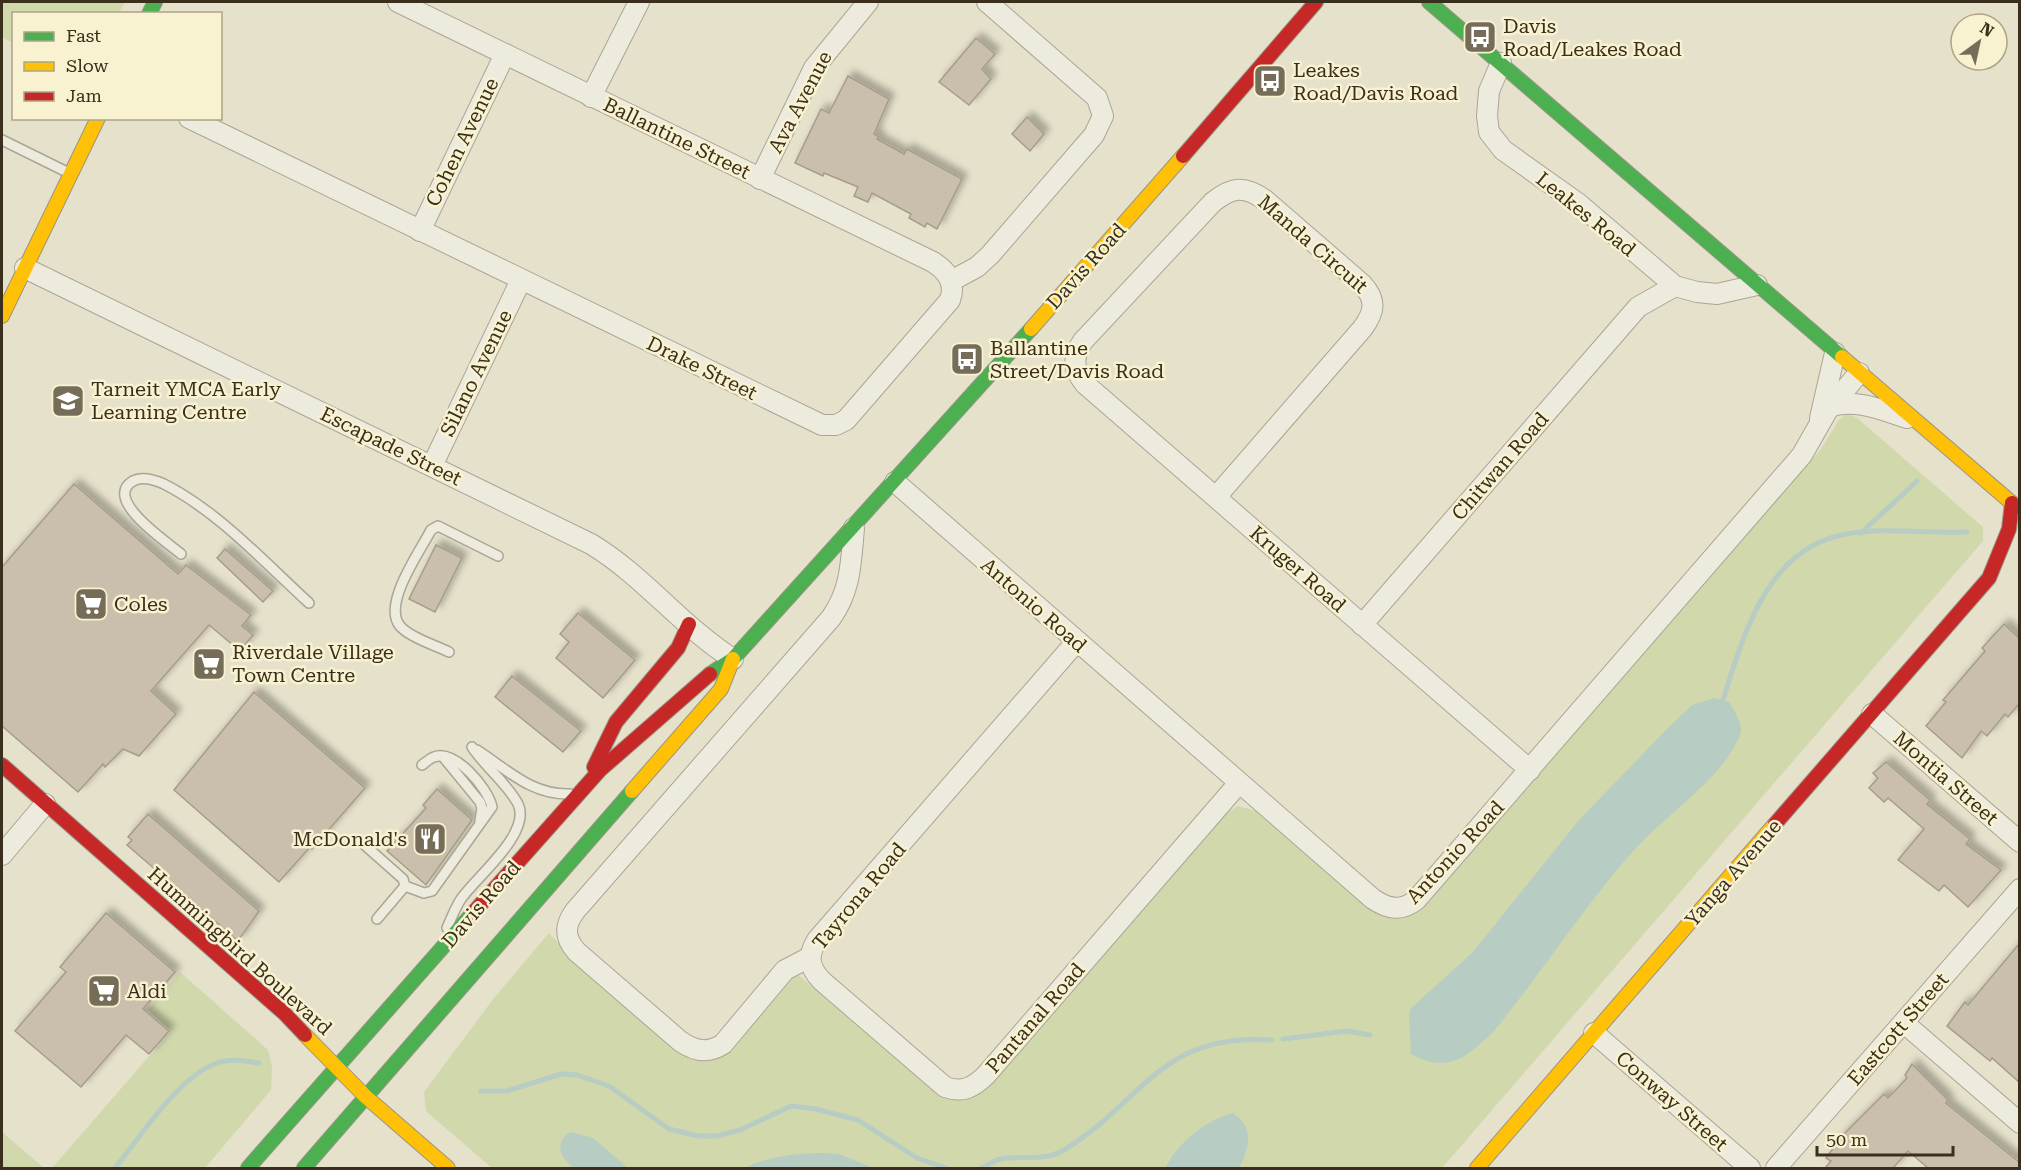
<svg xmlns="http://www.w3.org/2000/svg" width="2021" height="1170" viewBox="0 0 2021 1170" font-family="'Roboto Serif',serif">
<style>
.green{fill:#d1d8ac}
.water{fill:#b7ccc2}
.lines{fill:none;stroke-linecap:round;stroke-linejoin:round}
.stream{stroke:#b7ccc2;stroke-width:5}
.building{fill:#cabfac;stroke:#a69c8a;stroke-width:1.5;filter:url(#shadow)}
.lane-casing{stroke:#aba595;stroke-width:12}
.street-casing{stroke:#aba595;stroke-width:22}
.fast-casing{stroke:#9a9585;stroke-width:16}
.slow-casing{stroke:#9a9585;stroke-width:16}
.jam-casing{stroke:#9a9585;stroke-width:16}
.lane{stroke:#edeade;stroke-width:9}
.street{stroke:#edeade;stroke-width:20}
.fast{stroke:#4caf50;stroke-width:14}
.slow{stroke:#ffc107;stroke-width:14}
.jam{stroke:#c62828;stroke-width:14}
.labels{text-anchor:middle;stroke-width:5;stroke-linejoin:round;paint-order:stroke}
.poi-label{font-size:20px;fill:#3a2f1c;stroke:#f8f2d0;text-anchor:start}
.street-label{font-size:20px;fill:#3a2f1c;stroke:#f8f2d0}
</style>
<defs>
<filter id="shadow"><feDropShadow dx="5.5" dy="-5.5" stdDeviation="3" flood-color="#0004"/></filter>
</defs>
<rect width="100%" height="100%" fill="#e6e1cb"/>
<g class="green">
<polygon points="2,2 125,2 119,13 14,14 13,43 2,37"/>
<path d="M 1847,413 L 1857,418 L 1983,527 L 1983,541 L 1442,1168 L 492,1168 L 426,1111 L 424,1092 L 494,998 L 549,933 L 564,949 L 694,1059 L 709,1059 L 784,979 L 796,973 L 933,1091 C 953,1105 972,1102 989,1086 L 1225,814 L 1238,806 L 1256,811 L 1372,911 C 1391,924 1408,920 1425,905 L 1821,449 L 1839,420 Z"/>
<polygon points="180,972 268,1050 272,1067 271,1090 205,1168 52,1168 171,1031 148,1010"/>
<polygon points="2,1132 44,1168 2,1168"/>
</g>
<g class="water">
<path d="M 1714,698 L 1729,702 C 1734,711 1744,724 1740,735 C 1723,778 1667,814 1636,848 C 1584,906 1543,971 1494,1031 C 1466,1058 1448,1074 1411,1054 L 1409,1014 L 1411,1008 L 1473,952 L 1579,820 L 1667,729 L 1692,705 Z"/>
<path d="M 1233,1113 C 1255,1128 1249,1149 1239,1168 L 1165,1168 C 1179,1142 1204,1121 1233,1113 Z"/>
<path d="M 570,1132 L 593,1138 L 628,1168 L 573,1168 C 561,1157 553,1144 570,1132 Z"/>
<path d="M 824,1153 L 839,1154 L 873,1168 L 745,1168 C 769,1156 797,1153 824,1153 Z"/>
</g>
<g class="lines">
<g class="stream">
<polyline points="1861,533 1917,481"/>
<path d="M 1723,700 C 1744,634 1767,547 1847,534 C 1886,527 1928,534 1967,532"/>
<polyline points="1283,1039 1347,1031 1370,1035"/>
<polyline points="481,1091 507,1091 561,1074 577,1075 609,1086 669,1129 698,1136 717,1136 740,1130 791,1106 816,1109 858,1120 917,1158 946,1168"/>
<path d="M 115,1168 C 140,1137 179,1076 217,1063 C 231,1058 245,1061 259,1063"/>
<path d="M 981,1168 C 990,1165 996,1158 1006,1158 C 1027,1156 1045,1161 1064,1150 C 1145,1100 1161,1032 1272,1040"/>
</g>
</g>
<g class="building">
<polygon points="976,38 995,54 982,69 991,79 969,105 939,82"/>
<polygon points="848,76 889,99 874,134 879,137 877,139 904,154 907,149 962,179 937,229 927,223 925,227 909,218 911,214 872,193 868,202 854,196 858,187 824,173 823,176 795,163 821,109 829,113"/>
<polygon points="1027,117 1044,134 1030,151 1012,134"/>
<polygon points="74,484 178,574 186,565 251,615 242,626 253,635 240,651 209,625 151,691 176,714 139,756 123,749 105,767 103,764 78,792 2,726 2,567"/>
<polygon points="436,545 462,558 435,612 409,599"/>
<polygon points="225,549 273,591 263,602 217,558"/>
<polygon points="578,613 635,660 603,698 556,658 569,642 560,634"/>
<polygon points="2004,624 2019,638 2019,704 2008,717 2005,714 1987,736 1981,731 1962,758 1926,726 1946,702 1943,700 1985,651 1982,648"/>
<polygon points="512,676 581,731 563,752 495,697"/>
<polygon points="254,692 365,788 312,849 310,847 279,882 174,790"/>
<polygon points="1886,762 1930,800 1927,804 1970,839 1966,844 2001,870 1968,907 1944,885 1939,891 1898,860 1924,829 1888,798 1884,802 1869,788 1878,778 1873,773"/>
<polygon points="437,789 472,820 426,885 387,851 426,808 423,805"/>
<polygon points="148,814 259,911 238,941 127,845 132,840 128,837"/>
<polygon points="106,913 175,972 143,1009 169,1031 149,1054 126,1035 81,1087 15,1031 66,972 60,967"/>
<polygon points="2019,944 2019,1082 1992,1058 1990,1061 1947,1026 1965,1002 1968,1005"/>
<polygon points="1912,1064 1948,1100 1946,1103 2019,1162 2019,1168 1928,1168 1908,1151 1893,1168 1825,1168 1831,1161 1826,1158 1843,1135 1884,1094 1888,1098 1907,1078 1905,1075"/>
</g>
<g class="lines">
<defs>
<g id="lane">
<polyline points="2,140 69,173"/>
<path d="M 181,554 C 167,542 102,499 133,481 C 142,476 155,480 164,484 C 219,512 264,562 309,603"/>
<path d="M 449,652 C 435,645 414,639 403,629 C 378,609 420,552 431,530 L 438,526 L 498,556"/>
<path d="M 477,750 C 508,770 531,795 570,794"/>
<polyline points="444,758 480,802 482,808 480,821"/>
<polyline points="359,840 403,879 405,886 377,919"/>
<path d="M 405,886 L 424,893 L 432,891 L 492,807 C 488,788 455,749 434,757 C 430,758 425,763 422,765"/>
<path d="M 447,928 C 451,919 455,908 461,899 C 476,877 532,833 518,804 C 507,783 486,768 472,747"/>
</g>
<g id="street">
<polyline points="1501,63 1489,91 1487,116 1489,132 1503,150 1579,204 1675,286 1697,292 1717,294 1757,285"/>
<polyline points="591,97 639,2"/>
<path d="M 189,118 L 822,425 L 836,425 L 846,420 L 950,300 C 956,283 947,271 933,262 L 398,2"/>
<polyline points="760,179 814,68 868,2"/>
<polyline points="420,231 505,54"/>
<path d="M 25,268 L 591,544 C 644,576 681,626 733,659"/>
<polyline points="951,281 977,267 990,255 1094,135 1103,116 1097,98 987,2"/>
<path d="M 1831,406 C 1858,399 1882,410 1907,418"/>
<polyline points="1820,418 1835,353"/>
<polyline points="432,466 521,280"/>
<path d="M 895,482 L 1373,899 C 1388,909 1401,912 1416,900 L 1802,455 L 1827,411 L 1859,373"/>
<path d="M 1216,497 L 1362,329 C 1375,312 1377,300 1362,284 L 1265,200 C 1244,185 1232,187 1213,202 L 1083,341 C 1072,357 1073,369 1085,384 L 1530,770"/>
<polyline points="1362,625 1638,307 1675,286"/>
<path d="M 1077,641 L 817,940 C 807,956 809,968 822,981 L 945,1087 C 962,1093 973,1088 986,1075 L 1239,783"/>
<polyline points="1872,714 2020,842"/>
<polyline points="2,855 45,804"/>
<path d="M 810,957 L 785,970 L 723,1044 C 708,1054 694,1051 680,1041 L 577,952 C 564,938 564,926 575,911 L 831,618 C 851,590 851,562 854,528"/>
<polyline points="1904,1023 2020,1123"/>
<polyline points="1594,1033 1750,1168"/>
<polyline points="1776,1168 2020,889"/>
</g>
<g id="fast">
<polyline points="1429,2 1842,357"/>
<polyline points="149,14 155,2"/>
<polyline points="710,674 733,659 1031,329"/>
<polyline points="248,1168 472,914"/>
<polyline points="304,1168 632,791"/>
</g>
<g id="slow">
<polyline points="2,316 98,118"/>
<polyline points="1031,329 1183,156"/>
<polyline points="1842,357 2020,510"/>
<polyline points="632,791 721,689 733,659"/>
<polyline points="305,1035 365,1096 448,1168"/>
<polyline points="1477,1168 1775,824"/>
</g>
<g id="jam">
<polyline points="1183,156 1316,2"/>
<polyline points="2,765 284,1013 305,1035"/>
<polyline points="594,767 616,722 678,648 689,624"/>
<polyline points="1775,824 1989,578 2009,529 2012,503"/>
<polyline points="472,914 600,770 710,674"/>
</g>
</defs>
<use href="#lane" class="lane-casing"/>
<use href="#street" class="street-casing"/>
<use href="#fast" class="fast-casing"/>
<use href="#slow" class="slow-casing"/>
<use href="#jam" class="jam-casing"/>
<use href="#lane" class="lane"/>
<use href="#street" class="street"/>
<use href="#fast" class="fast"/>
<use href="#slow" class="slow"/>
<use href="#jam" class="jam"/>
</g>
<defs>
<symbol id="bus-square" viewBox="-11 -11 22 22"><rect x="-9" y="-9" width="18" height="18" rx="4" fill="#766d59" stroke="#f8f2d0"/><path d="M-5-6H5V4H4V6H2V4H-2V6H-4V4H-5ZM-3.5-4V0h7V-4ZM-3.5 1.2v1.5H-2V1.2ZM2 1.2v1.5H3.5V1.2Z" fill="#fff"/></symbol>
<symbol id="school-square" viewBox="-11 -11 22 22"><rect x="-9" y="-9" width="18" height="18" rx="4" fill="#766d59" stroke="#f8f2d0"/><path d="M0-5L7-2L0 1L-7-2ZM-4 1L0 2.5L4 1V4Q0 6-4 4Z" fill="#fff"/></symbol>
<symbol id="supermarket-square" viewBox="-11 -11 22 22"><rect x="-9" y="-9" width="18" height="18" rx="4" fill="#766d59" stroke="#f8f2d0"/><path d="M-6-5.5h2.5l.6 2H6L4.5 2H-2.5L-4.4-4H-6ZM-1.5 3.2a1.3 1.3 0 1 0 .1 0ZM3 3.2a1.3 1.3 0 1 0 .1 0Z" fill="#fff"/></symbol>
<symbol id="restaurant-square" viewBox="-11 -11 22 22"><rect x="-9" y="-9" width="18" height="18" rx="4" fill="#766d59" stroke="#f8f2d0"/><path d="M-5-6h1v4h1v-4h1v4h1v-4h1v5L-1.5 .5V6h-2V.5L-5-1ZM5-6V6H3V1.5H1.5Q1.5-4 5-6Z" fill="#fff"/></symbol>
</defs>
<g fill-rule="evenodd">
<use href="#bus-square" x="1461" y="18" width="38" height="38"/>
<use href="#bus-square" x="1251" y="62" width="38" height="38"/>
<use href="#bus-square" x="948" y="340" width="38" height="38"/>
<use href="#school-square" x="49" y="382" width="38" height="38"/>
<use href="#supermarket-square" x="72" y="585" width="38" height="38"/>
<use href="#supermarket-square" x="190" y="645" width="38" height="38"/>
<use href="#restaurant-square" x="411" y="820" width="38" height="38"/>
<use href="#supermarket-square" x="85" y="972" width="38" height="38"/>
</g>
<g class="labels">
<g class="poi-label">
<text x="1503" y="33">Davis<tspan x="1503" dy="23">Road/Leakes Road</tspan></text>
<text x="1293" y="77">Leakes<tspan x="1293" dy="23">Road/Davis Road</tspan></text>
<text x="990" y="355">Ballantine<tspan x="990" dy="23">Street/Davis Road</tspan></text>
<text x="91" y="396">Tarneit YMCA Early<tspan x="91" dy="23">Learning Centre</tspan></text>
<text x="114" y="611">Coles</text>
<text x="232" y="659">Riverdale Village<tspan x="232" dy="23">Town Centre</tspan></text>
<text x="407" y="846" text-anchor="end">McDonald's</text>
<text x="127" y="998">Aldi</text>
</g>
<g class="street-label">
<text transform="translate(800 102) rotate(-62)" y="7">Ava Avenue</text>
<text transform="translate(677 138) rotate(26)" y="7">Ballantine Street</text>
<text transform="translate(462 142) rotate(-64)" y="7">Cohen Avenue</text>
<text transform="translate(1586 214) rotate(39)" y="7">Leakes Road</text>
<text transform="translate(1313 244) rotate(41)" y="7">Manda Circuit</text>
<text transform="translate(1086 266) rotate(-48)" y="7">Davis Road</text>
<text transform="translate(702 368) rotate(26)" y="7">Drake Street</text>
<text transform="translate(476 373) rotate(-64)" y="7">Silano Avenue</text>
<text transform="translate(391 446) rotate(26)" y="7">Escapade Street</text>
<text transform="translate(1500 466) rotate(-49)" y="7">Chitwan Road</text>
<text transform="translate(1298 569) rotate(41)" y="7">Kruger Road</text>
<text transform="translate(1034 605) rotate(41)" y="7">Antonio Road</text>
<text transform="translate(1946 778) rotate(41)" y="7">Montia Street</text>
<text transform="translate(1455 852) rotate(-47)" y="7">Antonio Road</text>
<text transform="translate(1733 873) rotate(-49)" y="7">Yanga Avenue</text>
<text transform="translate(859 896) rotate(-50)" y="7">Tayrona Road</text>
<text transform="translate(481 904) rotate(-49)" y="7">Davis Road</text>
<text transform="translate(240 951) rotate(42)" y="7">Hummingbird Boulevard</text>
<text transform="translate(1035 1018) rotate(-49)" y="7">Pantanal Road</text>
<text transform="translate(1898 1029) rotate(-49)" y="7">Eastcott Street</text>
<text transform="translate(1672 1101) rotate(41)" y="7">Conway Street</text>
</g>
</g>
<rect width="2021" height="1170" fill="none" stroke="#3a2f1c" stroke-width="6"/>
<rect x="12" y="12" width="210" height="108" fill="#f8f2d0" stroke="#aca488" stroke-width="1.5"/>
<rect x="24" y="32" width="30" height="9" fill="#4caf50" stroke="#aca488" stroke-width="1.5"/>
<text x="66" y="42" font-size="18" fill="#3a2f1c">Fast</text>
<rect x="24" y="62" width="30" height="9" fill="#ffc107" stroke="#aca488" stroke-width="1.5"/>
<text x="66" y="72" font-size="18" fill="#3a2f1c">Slow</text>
<rect x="24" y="92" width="30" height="9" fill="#c62828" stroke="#aca488" stroke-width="1.5"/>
<text x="66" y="102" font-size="18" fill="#3a2f1c">Jam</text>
<g transform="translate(1979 42) rotate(33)"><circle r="28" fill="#f8f2d0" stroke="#aca488" stroke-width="1.5"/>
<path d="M0-4.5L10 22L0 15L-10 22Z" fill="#766d59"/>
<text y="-9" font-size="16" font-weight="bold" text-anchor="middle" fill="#3a2f1c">N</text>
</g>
<path d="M1817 1146v9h136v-9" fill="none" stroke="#3a2f1c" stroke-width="3"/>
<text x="1826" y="1146" font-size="18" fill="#3a2f1c" stroke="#f8f2d0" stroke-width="4.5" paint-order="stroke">50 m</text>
</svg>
